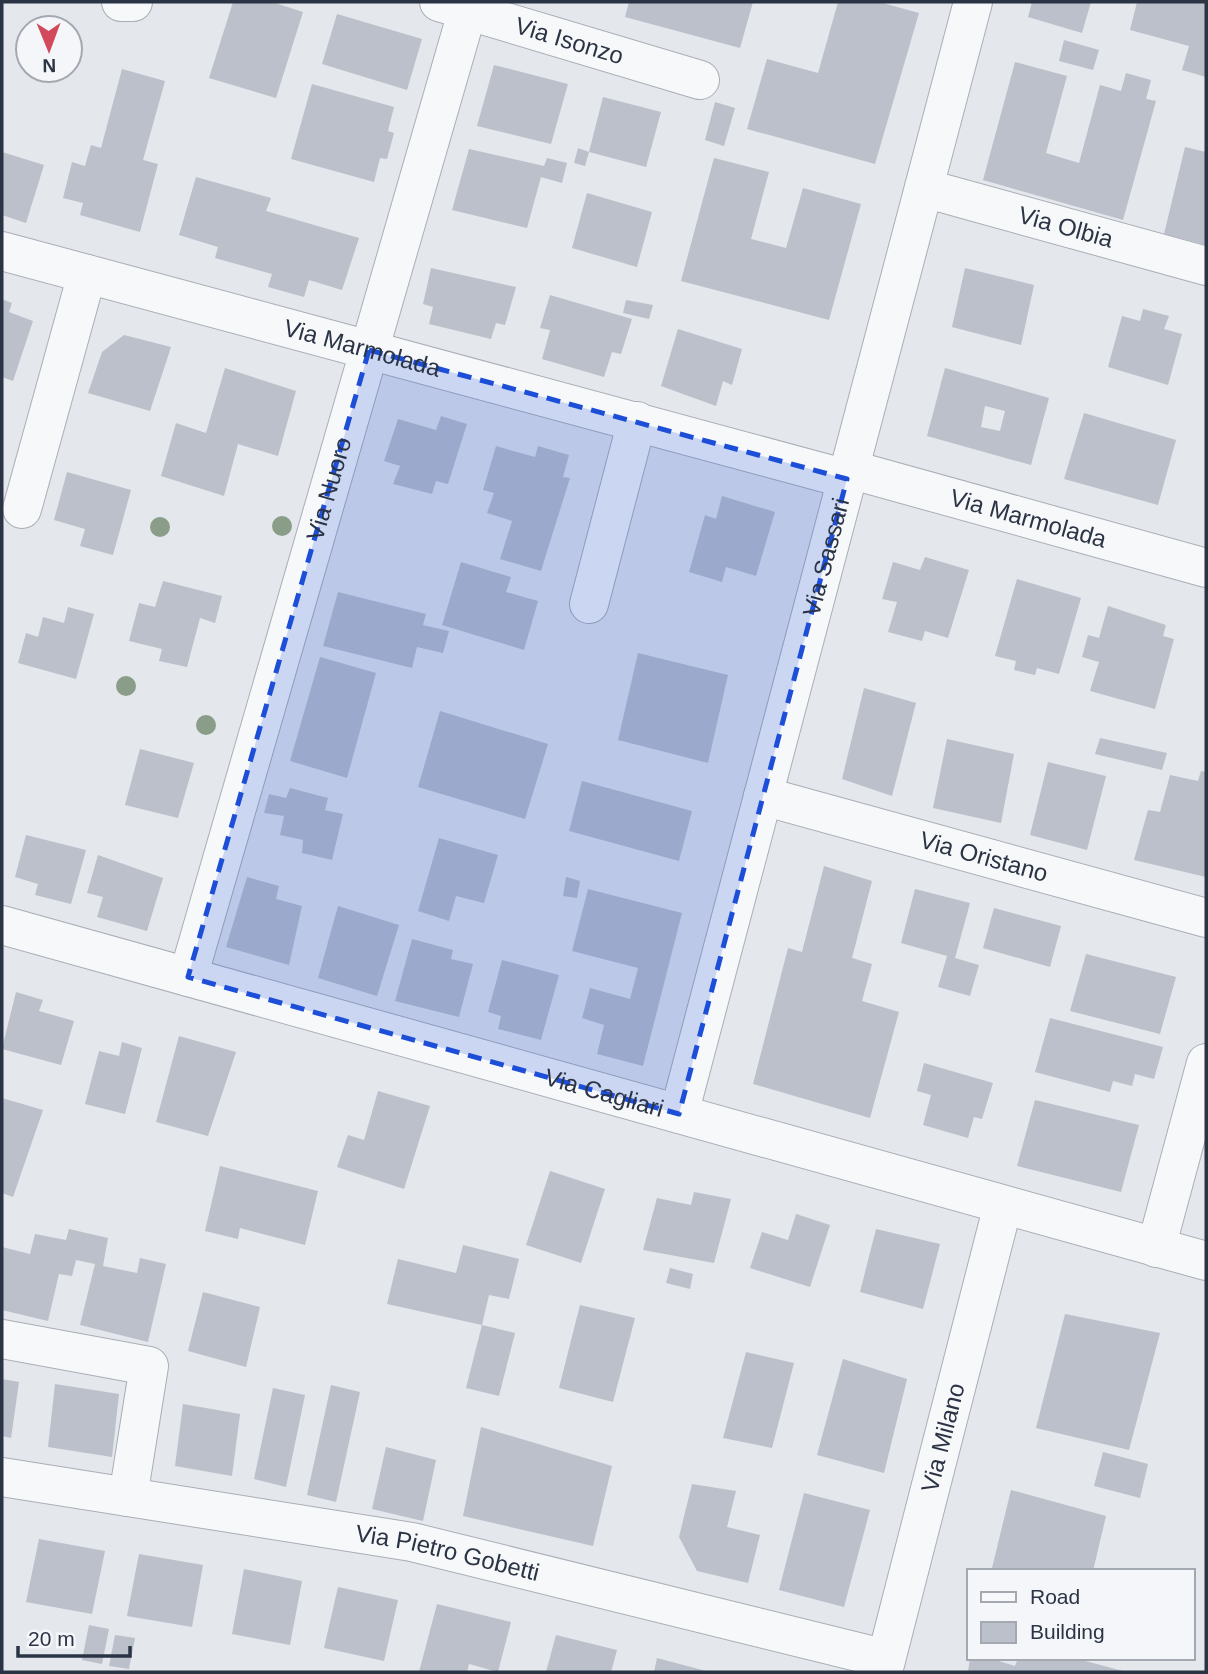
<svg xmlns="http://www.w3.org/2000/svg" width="1208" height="1674" viewBox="0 0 1208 1674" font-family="Arial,sans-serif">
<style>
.building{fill:#bbc0ca;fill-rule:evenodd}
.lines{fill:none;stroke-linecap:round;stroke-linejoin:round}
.minor-casing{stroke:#a9aeb7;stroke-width:40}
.tertiary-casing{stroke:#a9aeb7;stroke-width:40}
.minor{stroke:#f7f8fa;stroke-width:38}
.tertiary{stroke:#f7f8fa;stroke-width:38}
.tree{fill:#899d89}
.marked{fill:#1d4ed8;fill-opacity:0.2;stroke:#1d4ed8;stroke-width:5;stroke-dasharray:14 9;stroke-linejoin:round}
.labels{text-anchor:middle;stroke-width:7;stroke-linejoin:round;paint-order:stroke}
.street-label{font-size:24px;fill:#2b3445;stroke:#f4f6f9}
</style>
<rect width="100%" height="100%" fill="#e4e7ec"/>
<g class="building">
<polygon points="233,2 272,2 303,12 276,98 209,78"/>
<polygon points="629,2 753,2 740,48 625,17"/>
<polygon points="838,2 879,2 919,13 875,164 747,129 767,59 818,73"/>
<polygon points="1032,2 1091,2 1082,33 1028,17"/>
<polygon points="1137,2 1206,2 1206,77 1182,70 1189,46 1130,30"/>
<polygon points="337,14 422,39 407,90 322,64"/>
<polygon points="1064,40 1099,50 1093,70 1059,61"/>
<polygon points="1015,62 1067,76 1046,153 1079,163 1100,85 1121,91 1126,73 1151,80 1146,99 1156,101 1123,220 983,180"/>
<polygon points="494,65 568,84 551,144 477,126"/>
<polygon points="122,69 165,81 143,160 158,164 140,232 80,215 83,203 63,198 72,162 85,166 91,145 101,148"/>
<polygon points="312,84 394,107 388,131 394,133 387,159 380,158 374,182 291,159"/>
<polygon points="603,97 661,112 646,167 589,152"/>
<polygon points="715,102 735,108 724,146 705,140"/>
<polygon points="1185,147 1206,152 1206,245 1164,234"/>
<polygon points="578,148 589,152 585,166 574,163"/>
<polygon points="469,149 544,166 547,158 567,163 562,183 541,177 527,228 452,210"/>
<polygon points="2,152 44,165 26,223 2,215"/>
<polygon points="714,158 769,172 751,239 786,248 803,188 861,204 829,320 681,281"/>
<polygon points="196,177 271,198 266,211 359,238 342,290 309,280 304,297 268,287 272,274 215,258 218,247 179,235"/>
<polygon points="587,193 652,212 637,267 572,248"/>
<polygon points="431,268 516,287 505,325 496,323 491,339 429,324 433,307 423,304"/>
<polygon points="965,268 1034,285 1021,345 952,327"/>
<polygon points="550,295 632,319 621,354 612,352 604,377 542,359 550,330 540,328"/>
<polygon points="2,299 12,303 9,312 33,321 13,381 2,377"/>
<polygon points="626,300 653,305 649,319 623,313"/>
<polygon points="1143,309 1169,316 1164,329 1182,334 1168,385 1108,367 1122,316 1140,321"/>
<polygon points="678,329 742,349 732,385 723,381 716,406 661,386"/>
<polygon points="124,335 171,347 150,411 88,393 102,352"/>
<polygon points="225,368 296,391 278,456 238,444 224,496 161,476 176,423 206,433"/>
<path d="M 945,368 L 1049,398 L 1031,465 L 927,436 ZM 985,406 L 1005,411 L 1000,431 L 981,427 Z"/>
<polygon points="1084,413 1176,440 1158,505 1064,479"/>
<polygon points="441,416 467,424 448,484 436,481 432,494 393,484 400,466 384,461 398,419 436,430"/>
<polygon points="496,446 535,457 538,446 569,455 563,477 570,478 541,571 500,559 512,521 487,513 494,493 483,490"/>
<polygon points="67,472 131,490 113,555 80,546 85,529 54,520"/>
<polygon points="722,496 775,512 756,576 726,567 722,582 689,572 705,515 716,519"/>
<polygon points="925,557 969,570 948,638 925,631 922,641 888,632 897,602 882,599 893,562 920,570"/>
<polygon points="461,562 511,577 506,592 538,601 524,650 442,625"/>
<polygon points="1017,579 1081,598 1059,674 1037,668 1035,675 1014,670 1016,661 995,656"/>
<polygon points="163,581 222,596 215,623 200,618 187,667 159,661 162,649 129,641 139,603 155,607"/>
<polygon points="338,592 426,614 423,625 449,631 443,653 417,647 412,668 323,646"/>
<polygon points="1108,606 1166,625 1163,636 1174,639 1155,709 1090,691 1099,662 1082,657 1088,635 1099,638"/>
<polygon points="68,607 94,614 76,679 18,663 26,633 38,637 43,617 64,623"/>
<polygon points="638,653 728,675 708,763 618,740"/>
<polygon points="320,657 376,673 347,778 290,761"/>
<polygon points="864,688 916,703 892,796 842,779"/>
<polygon points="440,711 548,744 525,819 418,787"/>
<polygon points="1100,738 1167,753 1162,770 1095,754"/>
<polygon points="947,739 1014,754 1001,823 933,808"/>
<polygon points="140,749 194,763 178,818 125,805"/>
<polygon points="1048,762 1106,776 1087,850 1030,835"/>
<polygon points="1201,771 1206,772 1206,877 1134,860 1148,810 1160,812 1170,775 1198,781"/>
<polygon points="582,781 692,811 679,861 569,831"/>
<polygon points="290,788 328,798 325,810 343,814 332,860 302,853 303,840 280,835 284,816 264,813 269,794 286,798"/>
<polygon points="26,835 86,850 71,904 35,895 38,884 15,877"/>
<polygon points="439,838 498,855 484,903 456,896 449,921 418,911"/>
<polygon points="98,855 163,878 147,931 97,917 103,897 87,893"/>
<polygon points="824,866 872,881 852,958 872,964 862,1001 899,1012 870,1118 753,1084 788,948 802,952"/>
<polygon points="247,877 279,886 276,899 302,906 289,965 226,947"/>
<polygon points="566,877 580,881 577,898 563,896"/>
<polygon points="588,889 682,913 643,1066 597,1054 604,1025 582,1018 590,988 630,999 638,968 572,951"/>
<polygon points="915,889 970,903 955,958 979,965 970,996 938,987 947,956 901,943"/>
<polygon points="338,906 399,925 377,996 318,978"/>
<polygon points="994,908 1061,926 1050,967 983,948"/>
<polygon points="412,939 453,950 451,959 473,964 459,1017 395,1001"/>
<polygon points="1086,954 1176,977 1160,1034 1070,1011"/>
<polygon points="502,960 559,975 541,1040 498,1029 501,1016 488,1012"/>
<polygon points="16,992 43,1000 39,1011 74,1021 61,1065 2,1049"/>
<polygon points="1050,1018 1163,1047 1154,1079 1135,1074 1132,1086 1113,1081 1110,1092 1035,1072"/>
<polygon points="179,1036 236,1052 208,1136 156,1122"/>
<polygon points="122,1042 142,1048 125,1114 85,1104 99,1051 119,1056"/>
<polygon points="924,1063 993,1083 982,1119 974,1117 968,1138 923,1125 931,1095 917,1091"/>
<polygon points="378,1091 430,1106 404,1189 337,1167 348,1135 364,1140"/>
<polygon points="2,1098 43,1110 13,1197 2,1193"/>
<polygon points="1035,1100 1139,1125 1121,1192 1017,1166"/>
<polygon points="220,1166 318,1191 305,1245 240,1228 238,1239 205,1231"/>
<polygon points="550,1171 605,1189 581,1263 526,1245"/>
<polygon points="694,1192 731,1199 714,1263 643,1250 657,1198 691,1205"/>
<polygon points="796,1214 830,1225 810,1287 750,1268 762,1232 788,1240"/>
<polygon points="69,1229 108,1238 103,1266 137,1273 140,1258 166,1264 148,1342 80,1325 95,1264 76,1260 72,1276 59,1274 48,1321 2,1310 2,1247 30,1254 35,1234 66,1240"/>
<polygon points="876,1229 940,1244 923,1309 860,1292"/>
<polygon points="463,1245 519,1259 509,1299 489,1295 482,1325 387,1304 398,1259 456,1273"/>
<polygon points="670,1268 693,1274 690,1289 666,1283"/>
<polygon points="203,1292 260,1307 246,1367 188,1351"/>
<polygon points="580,1305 635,1318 613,1402 559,1388"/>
<polygon points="1065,1314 1160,1333 1129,1450 1036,1428"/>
<polygon points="482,1325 515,1333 499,1396 466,1388"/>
<polygon points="746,1352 794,1363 772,1448 723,1438"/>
<polygon points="843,1359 907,1379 884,1473 817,1455"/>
<polygon points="2,1379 19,1382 11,1438 2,1436"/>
<polygon points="55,1384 119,1394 112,1457 48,1447"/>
<polygon points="331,1385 360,1392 336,1502 307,1495"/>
<polygon points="273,1388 305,1395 286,1487 254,1479"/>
<polygon points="183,1404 240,1414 232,1476 175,1466"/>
<polygon points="481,1427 612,1466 593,1546 463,1516"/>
<polygon points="386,1447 436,1460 423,1521 372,1509"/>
<polygon points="1103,1452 1148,1464 1140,1498 1094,1486"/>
<polygon points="692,1484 736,1491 727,1527 760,1535 748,1583 697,1571 679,1537"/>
<polygon points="1011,1490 1106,1516 1093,1571 1003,1571 992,1568"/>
<polygon points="804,1493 870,1510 844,1607 779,1590"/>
<polygon points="39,1539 105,1551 92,1614 26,1602"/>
<polygon points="139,1554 203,1565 192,1627 127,1616"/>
<polygon points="244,1569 302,1581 290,1645 232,1634"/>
<polygon points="338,1587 398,1600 384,1661 324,1648"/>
<polygon points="437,1604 511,1622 498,1672 469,1664 467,1672 419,1672"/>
<polygon points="89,1625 109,1629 102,1664 82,1660"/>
<polygon points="115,1635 135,1638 129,1669 109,1666"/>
<polygon points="556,1635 617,1650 611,1672 546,1672"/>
<polygon points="657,1658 706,1671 706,1672 654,1672"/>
<polygon points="970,1658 989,1658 1015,1666 1018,1658 1074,1658 1123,1671 968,1672"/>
</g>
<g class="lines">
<defs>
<g id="minor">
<polyline points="121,2 133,2"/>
<path id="s1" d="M 439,2 L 700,80"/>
<path id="s2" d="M 924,188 L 1206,266"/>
<path id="s3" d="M 2,251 L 847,479"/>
<path id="s4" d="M 849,469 L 1206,568"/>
<polyline points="22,509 87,274"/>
<polyline points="589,604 637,421"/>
<path id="s5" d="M 763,796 L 1206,918"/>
<path id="s6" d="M 188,977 L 470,2"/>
<path id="s7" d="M 679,1114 L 973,2"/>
<polyline points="1156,1248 1206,1063"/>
<polyline points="2,1339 149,1366 128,1497"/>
<path id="s8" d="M 2,1477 L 412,1542 L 886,1659"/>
<path id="s9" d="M 883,1672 L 1003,1205"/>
</g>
<g id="tertiary">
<path id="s10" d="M 2,925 L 1206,1261"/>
</g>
</defs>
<use href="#minor" class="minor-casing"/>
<use href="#tertiary" class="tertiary-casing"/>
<use href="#minor" class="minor"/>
<use href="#tertiary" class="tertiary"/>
</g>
<g class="tree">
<circle cx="282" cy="526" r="10"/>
<circle cx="160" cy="527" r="10"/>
<circle cx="126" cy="686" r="10"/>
<circle cx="206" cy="725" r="10"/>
</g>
<path class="marked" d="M 369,350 L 847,479 L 679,1114 L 188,977 Z"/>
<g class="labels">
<g class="street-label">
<text dy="8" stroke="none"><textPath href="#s1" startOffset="136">Via Isonzo</textPath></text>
<text dy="8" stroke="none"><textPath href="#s2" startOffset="147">Via Olbia</textPath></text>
<text dy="8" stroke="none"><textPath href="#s3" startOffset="373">Via Marmolada</textPath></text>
<text dy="8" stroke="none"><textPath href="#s6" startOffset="508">Via Nuoro</textPath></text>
<text dy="8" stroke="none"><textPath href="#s4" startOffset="186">Via Marmolada</textPath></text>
<text dy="8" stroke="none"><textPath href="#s7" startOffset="576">Via Sassari</textPath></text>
<text dy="8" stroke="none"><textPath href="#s5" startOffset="229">Via Oristano</textPath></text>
<text dy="8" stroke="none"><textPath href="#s10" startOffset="625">Via Cagliari</textPath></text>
<text dy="8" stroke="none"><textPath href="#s9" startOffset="242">Via Milano</textPath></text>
<text dy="8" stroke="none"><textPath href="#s8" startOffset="452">Via Pietro Gobetti</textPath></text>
</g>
</g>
<rect width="1208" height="1674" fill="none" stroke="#2b3445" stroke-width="7"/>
<rect x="967" y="1569" width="228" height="91" fill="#f4f6f9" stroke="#a4a8b1" stroke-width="2"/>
<rect x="981" y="1592" width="35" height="10" fill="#f7f8fa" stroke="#a4a8b1" stroke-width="2"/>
<text x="1030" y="1604" font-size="21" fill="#2b3445">Road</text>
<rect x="981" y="1622" width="35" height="21" fill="#bbc0ca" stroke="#a4a8b1" stroke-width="2"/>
<text x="1030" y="1639" font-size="21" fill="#2b3445">Building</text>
<g transform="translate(49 49) rotate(179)"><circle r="33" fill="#f4f6f9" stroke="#a4a8b1" stroke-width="2"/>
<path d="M0-5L12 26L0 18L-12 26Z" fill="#d1495b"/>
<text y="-10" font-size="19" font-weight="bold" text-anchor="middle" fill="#2b3445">N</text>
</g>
<path d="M18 1646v10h112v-10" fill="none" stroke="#2b3445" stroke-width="3.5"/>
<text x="28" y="1646" font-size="21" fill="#2b3445" stroke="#f4f6f9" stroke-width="5" paint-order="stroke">20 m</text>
</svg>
